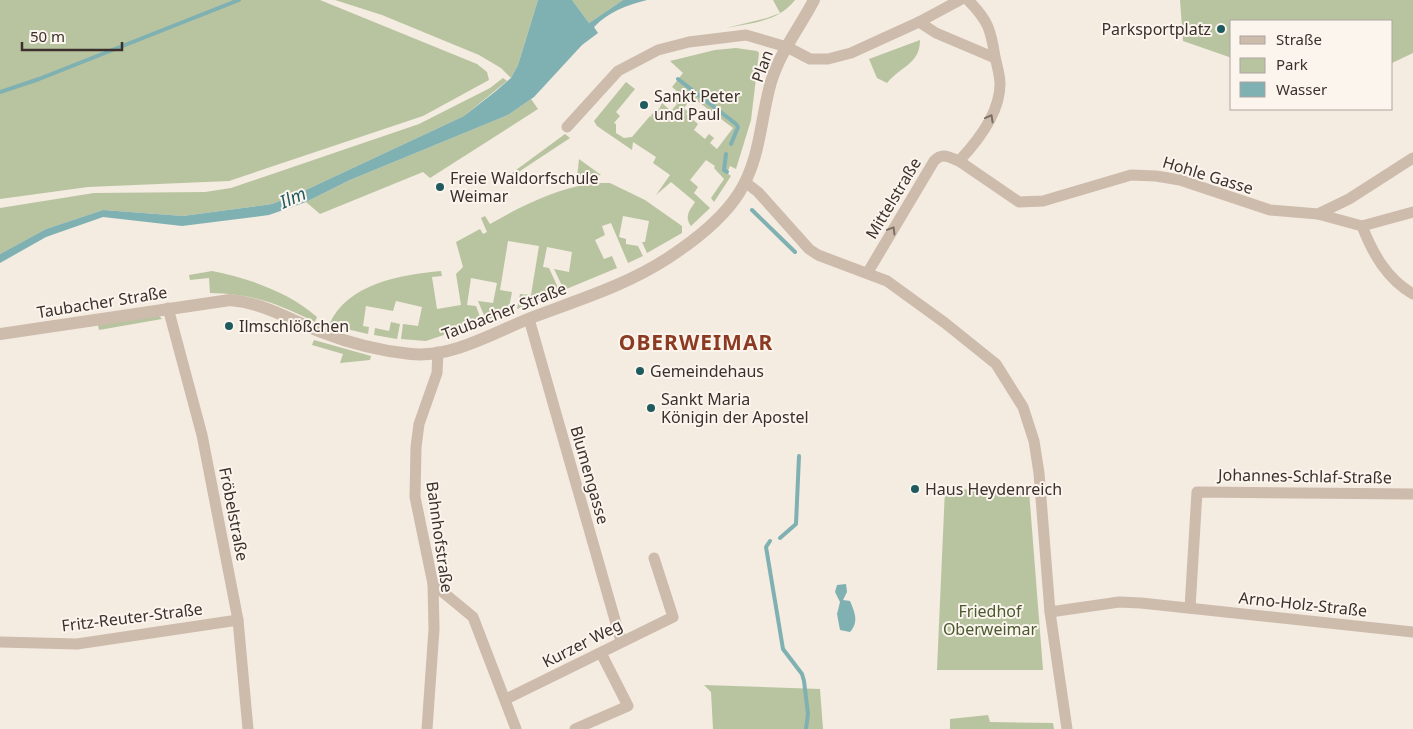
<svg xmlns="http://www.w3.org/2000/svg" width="1413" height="729" viewBox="0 0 1413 729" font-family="'Noto Sans',sans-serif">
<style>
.green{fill:#b8c4a0;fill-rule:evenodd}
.water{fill:#7fb0b2}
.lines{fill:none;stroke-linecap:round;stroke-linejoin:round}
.stream{stroke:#7fb0b2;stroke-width:4}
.minor{stroke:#cdbbac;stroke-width:11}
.tertiary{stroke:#cdbbac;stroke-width:12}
.oneway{stroke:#7d6f65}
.poi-dot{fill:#1f5a5e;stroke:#fbf5ee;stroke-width:2}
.labels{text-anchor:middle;stroke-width:4;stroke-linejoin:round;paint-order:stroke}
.poi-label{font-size:16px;fill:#3b302b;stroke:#fbf5ee;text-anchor:start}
.street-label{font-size:16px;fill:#3b302b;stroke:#fbf5ee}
.park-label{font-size:16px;fill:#4a5a2e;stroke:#fbf5ee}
.water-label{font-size:18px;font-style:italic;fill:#1f5a5e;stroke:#fbf5ee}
.district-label{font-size:21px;font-weight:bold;letter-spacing:1px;fill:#8c3b22;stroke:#fbf5ee}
</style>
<rect width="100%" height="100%" fill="#f4ebe1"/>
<g class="green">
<polygon points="0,0 320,0 477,64 487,72 489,80 423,116 229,181 88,187 0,199"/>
<polygon points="335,0 538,0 518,65 511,78 501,68 479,55 382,15"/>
<polygon points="572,0 623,0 589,23"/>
<path d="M 773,0 L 795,0 C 778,22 751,23 726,28 L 767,18 L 780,13 Z"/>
<polygon points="1180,0 1413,0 1413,53 1392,63 1392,21 1232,21 1232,58 1183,41"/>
<path d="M 920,40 C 920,64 901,66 887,83 L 877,78 L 869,59 Z"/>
<path d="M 736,48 L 757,51 L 759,53 L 751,120 L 736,169 L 730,166 L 727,173 L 731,176 L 714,202 L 711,198 L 724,179 L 714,168 L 715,166 L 706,160 L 690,180 L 698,187 L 694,193 L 710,208 L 691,226 C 684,216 690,210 695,202 L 671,182 L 656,195 L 670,175 L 653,163 L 656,157 L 633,142 L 632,150 L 597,126 L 594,121 L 626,82 L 635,89 L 616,112 L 620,116 L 614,123 L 616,124 L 616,133 L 624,138 L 632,137 L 650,116 L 652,117 L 651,115 L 659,109 L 662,103 L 671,111 L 677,104 L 672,100 L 678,92 L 672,87 L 683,73 L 670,61 L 715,50 ZM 692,97 L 733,128 L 717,149 L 710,143 L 714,138 L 709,134 L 705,139 L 694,130 L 698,124 L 686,114 L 688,112 L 684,108 Z"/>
<polygon points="503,78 507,81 464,116 295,195 272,204 183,216 103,210 46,229 0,254 0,208 94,193 205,192 231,188 419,124 490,88"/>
<polygon points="531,99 538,109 430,178 423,172 320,214 306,202 350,180 508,115"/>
<polygon points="565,134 570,138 514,175 512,173"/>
<polygon points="579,159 601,175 577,178"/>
<path d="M 592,183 L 610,183 L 645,200 L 682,226 L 682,233 L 647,253 L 642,242 L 645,242 L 649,221 L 623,216 L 619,237 L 626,239 L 626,244 L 638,246 L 643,256 L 628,263 L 611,223 L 602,226 L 605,235 L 595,240 L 604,259 L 612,256 L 617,268 L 564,290 L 554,269 L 569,272 L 572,252 L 547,247 L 543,267 L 549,268 L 560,292 L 517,309 L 520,294 L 531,295 L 539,246 L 508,241 L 500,290 L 512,292 L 508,313 L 486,320 L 478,301 L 493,303 L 497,283 L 471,278 L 467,305 L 476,306 L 482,322 L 426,341 L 401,339 L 403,324 L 418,326 L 422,307 L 396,301 L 393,311 L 366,306 L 363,326 L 369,327 L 368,334 L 329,325 C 347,283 401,275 441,271 L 442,276 L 432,277 L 437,309 L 461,305 L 456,274 L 463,267 L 456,242 L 480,229 L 483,234 L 487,232 L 481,218 L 485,216 L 490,224 C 523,205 554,190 592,183 Z"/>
<path d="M 212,271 C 248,278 289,292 317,317 L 315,322 C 276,303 254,294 210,293 L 209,278 L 190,280 L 189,275 Z"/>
<polygon points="158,315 162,319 99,330 98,325"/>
<polygon points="391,322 400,324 397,339 374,335 375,328 389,331"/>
<polygon points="314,340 371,356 370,360 340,363 343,354 312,345"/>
<polygon points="945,489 1029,491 1043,670 937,670"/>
<polygon points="704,685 820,689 823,729 713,729 711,692"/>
<polygon points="988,715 990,722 1053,723 1054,729 950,729 950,719"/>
</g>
<g class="water">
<path d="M 538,0 L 572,0 L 589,23 L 623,0 L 647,0 C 627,5 608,12 594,27 L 598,33 L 582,45 L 534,97 L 508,115 L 350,180 L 306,202 L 269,215 L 182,226 L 103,217 L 46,237 L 0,263 L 0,254 L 46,229 L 103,210 L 183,216 L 272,204 L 295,195 L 464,116 L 496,91 L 511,78 L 518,65 Z"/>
<path d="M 846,584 L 847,592 L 843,600 L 850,601 C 855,613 859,622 850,632 L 840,630 L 837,614 L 840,602 L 835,592 L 837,585 Z"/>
</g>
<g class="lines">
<g class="stream">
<polyline points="678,79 736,124 738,127 731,144"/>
<polyline points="0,92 39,79 239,0"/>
<polyline points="726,154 724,170 727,172"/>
<polyline points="752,210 795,252"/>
<polyline points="780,538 796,524 799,456"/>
<polyline points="770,541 766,547 783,649 802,674 804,681 808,714 806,729"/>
</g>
<g class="minor">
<polyline points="919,22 936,33 995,58"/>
<polyline points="567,127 618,71 658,50 689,42 746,35 787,47 810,59 828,59 851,53 919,22 960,0"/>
<path d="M 959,161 L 1019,202 L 1043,201 L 1131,175 L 1156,176 L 1180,180 L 1270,210 L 1318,214 L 1362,226 C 1373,254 1387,279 1413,294"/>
<polyline points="745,182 758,192 809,249 818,255 887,281 945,323 996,364 1023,407 1034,441 1039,473 1050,612 1067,729"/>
<polyline points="1318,214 1349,199 1413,158"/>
<polyline points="1362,226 1413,212"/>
<path d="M 868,272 L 934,161 C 942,152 949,157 959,161 C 978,141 1000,113 1000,84 C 1000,75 997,66 995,57 C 991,30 988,20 968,0"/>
<polyline points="168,308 202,435 238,620 248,729"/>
<polyline points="529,319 621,641"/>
<polyline points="433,584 473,617 516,729"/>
<polyline points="1190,608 1197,492 1413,494"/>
<polyline points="1050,612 1119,602 1141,603 1413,632"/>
<polyline points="0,642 77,644 238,620"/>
<polyline points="506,699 673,617 654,558"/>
<polyline points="427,729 434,629 433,584 415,497 416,447 419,424 437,373 438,352"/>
<polyline points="575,729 628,706 601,653"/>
</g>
<path class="tertiary" d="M 0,334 L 230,300 C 265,303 290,320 321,332 C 349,343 381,351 411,354 C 453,358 495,332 533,317 C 578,300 627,285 668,258 C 694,241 722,220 739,193 C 761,158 760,120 771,82 C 780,52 800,27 814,0"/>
</g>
<defs><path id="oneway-chevron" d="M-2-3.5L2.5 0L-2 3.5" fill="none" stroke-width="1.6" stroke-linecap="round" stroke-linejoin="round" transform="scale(1.25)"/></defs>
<g class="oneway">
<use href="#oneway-chevron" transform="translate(990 118) rotate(-61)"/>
<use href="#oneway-chevron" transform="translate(892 230) rotate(-59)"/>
</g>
<g class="poi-dot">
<circle cx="1221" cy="29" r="5"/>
<circle cx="644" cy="105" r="5"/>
<circle cx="440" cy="187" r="5"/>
<circle cx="229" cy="326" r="5"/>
<circle cx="640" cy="371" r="5"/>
<circle cx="651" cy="408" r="5"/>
<circle cx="915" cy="489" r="5"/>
</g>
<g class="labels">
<g class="poi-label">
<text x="1211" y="35" text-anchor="end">Parksportplatz</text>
<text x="654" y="102">Sankt Peter<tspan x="654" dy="18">und Paul</tspan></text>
<text x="450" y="184">Freie Waldorfschule<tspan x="450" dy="18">Weimar</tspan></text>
<text x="239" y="332">Ilmschlößchen</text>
<text x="650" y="377">Gemeindehaus</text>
<text x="661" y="405">Sankt Maria<tspan x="661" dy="18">Königin der Apostel</tspan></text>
<text x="925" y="495">Haus Heydenreich</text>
</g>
<g class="street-label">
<text transform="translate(762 66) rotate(-70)" y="6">Plan</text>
<text transform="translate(1208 175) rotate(17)" y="6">Hohle Gasse</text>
<text transform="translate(893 198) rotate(-59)" y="6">Mittelstraße</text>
<text transform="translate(102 302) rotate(-9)" y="6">Taubacher Straße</text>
<text transform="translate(504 311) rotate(-21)" y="6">Taubacher Straße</text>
<text transform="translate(590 475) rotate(74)" y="6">Blumengasse</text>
<text transform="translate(1305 476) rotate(1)" y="6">Johannes-Schlaf-Straße</text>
<text transform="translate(234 514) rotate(79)" y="6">Fröbelstraße</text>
<text transform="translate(440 537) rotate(82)" y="6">Bahnhofstraße</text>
<text transform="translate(1303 604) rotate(6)" y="6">Arno-Holz-Straße</text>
<text transform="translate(132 617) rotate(-7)" y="6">Fritz-Reuter-Straße</text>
<text transform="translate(582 643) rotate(-27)" y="6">Kurzer Weg</text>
</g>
<g class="park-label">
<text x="990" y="617">Friedhof<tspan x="990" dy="18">Oberweimar</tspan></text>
</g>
<g class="water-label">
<text transform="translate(293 198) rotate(-23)" y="6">Ilm</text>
</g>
<g class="district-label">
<text x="696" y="350">OBERWEIMAR</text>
</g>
</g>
<rect x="1230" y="20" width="162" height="90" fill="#fbf5ee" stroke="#aea6a0"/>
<rect x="1240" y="36" width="25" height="8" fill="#cdbbac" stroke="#aea6a0"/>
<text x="1276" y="45" font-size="15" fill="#3b302b">Straße</text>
<rect x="1240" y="58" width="25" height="15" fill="#b8c4a0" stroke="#aea6a0"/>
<text x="1276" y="70" font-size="15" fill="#3b302b">Park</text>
<rect x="1240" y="82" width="25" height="15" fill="#7fb0b2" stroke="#aea6a0"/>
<text x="1276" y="95" font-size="15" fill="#3b302b">Wasser</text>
<path d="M22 42v8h100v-8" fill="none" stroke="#3b302b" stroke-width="2.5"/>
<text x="30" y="42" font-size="15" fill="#3b302b" stroke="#fbf5ee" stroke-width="4" paint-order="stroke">50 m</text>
</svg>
